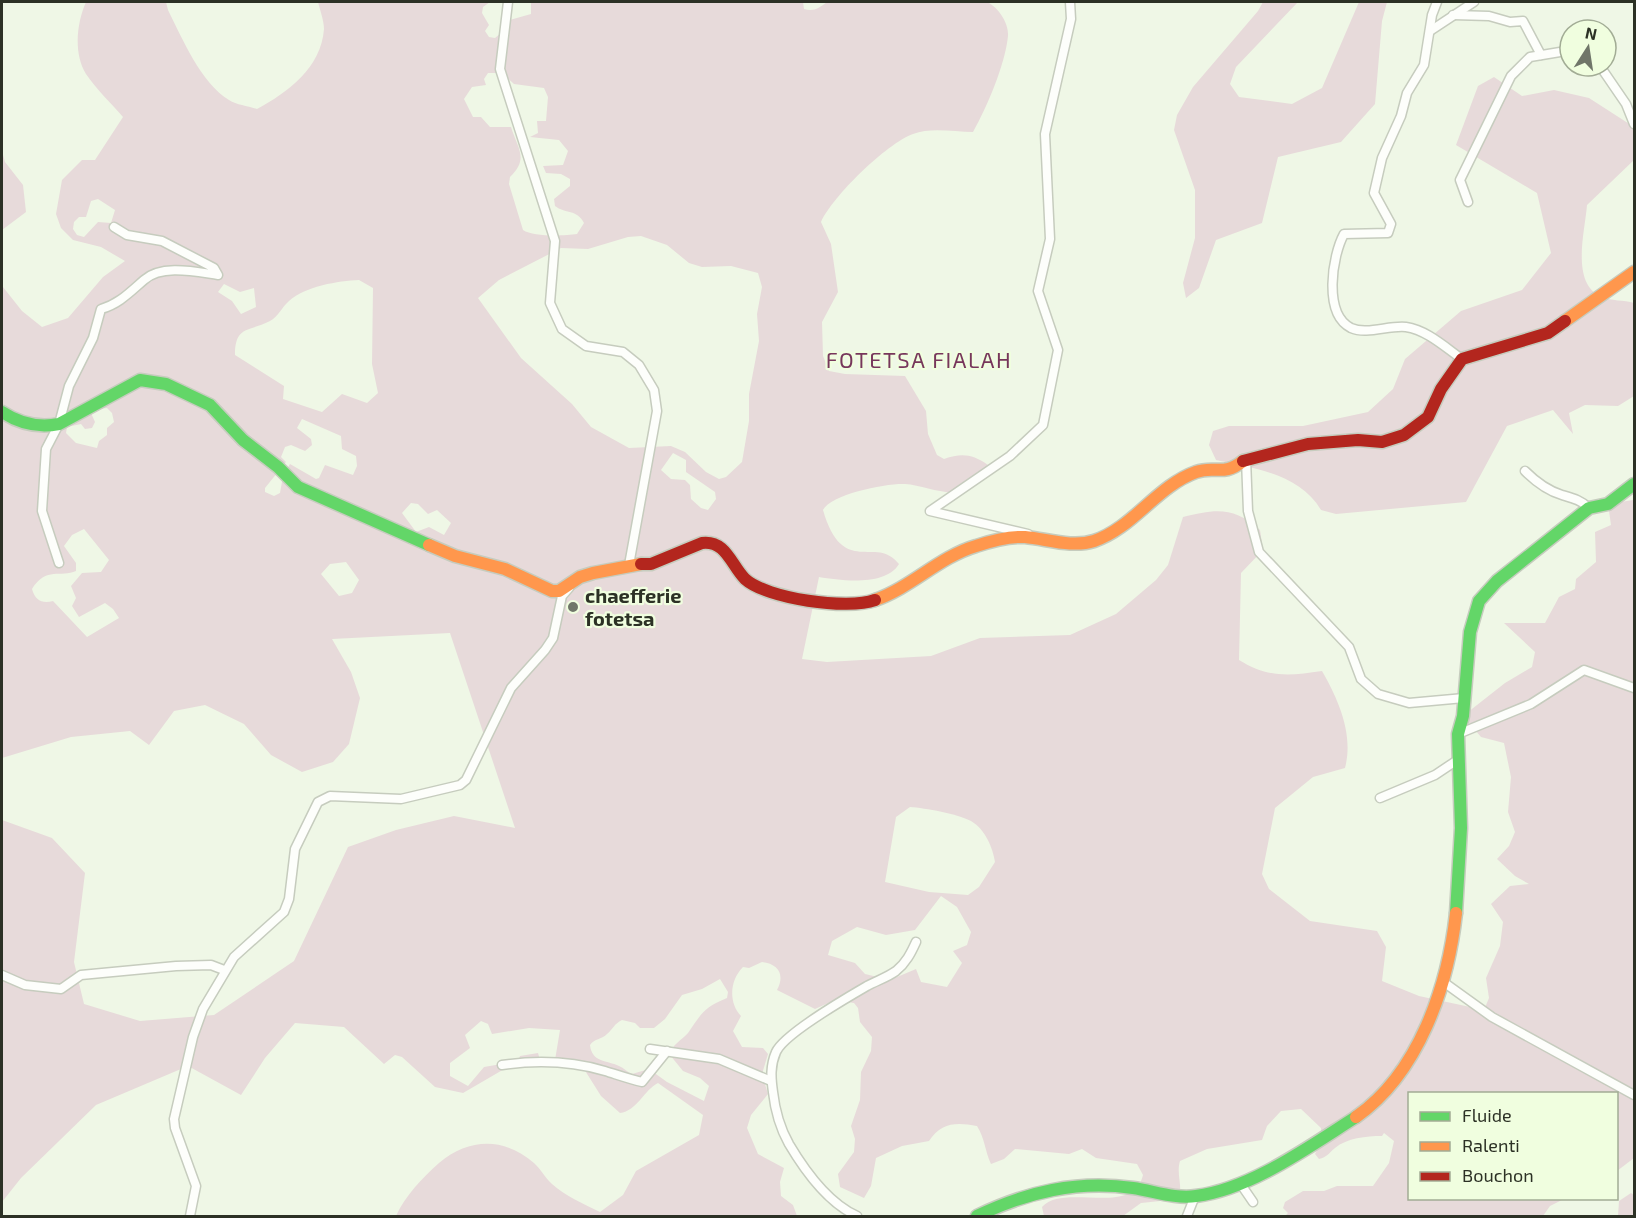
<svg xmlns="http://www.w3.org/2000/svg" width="1636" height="1218" viewBox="0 0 1636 1218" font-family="'Exo 2',sans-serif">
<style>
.green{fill:#e7dada;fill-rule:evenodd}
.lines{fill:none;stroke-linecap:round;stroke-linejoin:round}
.street-casing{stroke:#c6ccbe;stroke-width:11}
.fast-casing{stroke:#c6ccbe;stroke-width:15}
.slow-casing{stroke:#c6ccbe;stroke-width:15}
.jam-casing{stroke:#c6ccbe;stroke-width:15}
.street{stroke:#fdfefb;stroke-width:8}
.fast{stroke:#63d668;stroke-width:12}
.slow{stroke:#ff974d;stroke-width:12}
.jam{stroke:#b3261e;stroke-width:12}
.poi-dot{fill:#707669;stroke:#f0fedf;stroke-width:2}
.labels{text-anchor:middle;stroke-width:4.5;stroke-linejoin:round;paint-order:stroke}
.poi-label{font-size:20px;font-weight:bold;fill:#2c3125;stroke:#f0fedf;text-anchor:start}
.quarter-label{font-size:22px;letter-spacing:1.5px;fill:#77375b;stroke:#f0fedf}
</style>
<rect width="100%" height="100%" fill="#eff7e6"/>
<g class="green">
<path d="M 86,2 L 166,2 L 168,10 C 182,38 201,83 229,100 C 237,105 248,106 257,109 C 288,92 321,68 324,29 C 324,21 320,10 318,2 L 490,2 L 483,7 L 482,13 L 489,25 L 485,31 L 489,37 L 495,38 L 501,33 L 506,21 L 531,14 L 531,2 L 803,2 L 804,9 C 814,12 819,8 827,2 L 987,2 C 998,7 1009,23 1008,36 C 1005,65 987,107 973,132 C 954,132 931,127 913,134 C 886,144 833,196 821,222 L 831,244 L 838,292 L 822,322 L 823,356 L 829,371 L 845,374 L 905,376 L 926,411 L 928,434 L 937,455 L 944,459 C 962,453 972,454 988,465 C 981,475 970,489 956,492 C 941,494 921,485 905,484 C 887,483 831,494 823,510 C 843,579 876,534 899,564 C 886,586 843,581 819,577 L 802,659 L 827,662 L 931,656 L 980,638 L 1070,635 L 1116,614 L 1156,580 L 1168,565 L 1183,517 C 1215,509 1234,506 1260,530 L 1263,550 L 1241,573 L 1239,660 C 1268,678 1289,676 1322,671 C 1338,699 1354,734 1345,768 L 1313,777 L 1275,808 L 1262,874 L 1269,889 L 1310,921 L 1377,931 L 1386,947 L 1382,981 L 1419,996 L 1484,1010 L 1489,998 L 1486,978 L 1500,946 L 1503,922 L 1491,904 L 1510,886 L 1529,884 L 1515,876 L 1497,859 L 1509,846 L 1515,832 L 1508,812 L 1511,777 L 1504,743 L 1481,737 L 1463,716 L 1505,683 L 1532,667 L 1535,652 L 1504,623 L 1545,623 L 1559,597 L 1575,589 L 1576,579 L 1596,562 L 1595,532 L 1611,525 L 1608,504 L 1633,500 L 1634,1158 L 1617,1171 L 1616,1094 L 1410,1094 L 1410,1198 L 1564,1199 L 1550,1206 L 1543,1216 L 1285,1216 L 1288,1213 L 1283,1208 L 1285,1202 L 1303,1191 L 1324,1191 L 1337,1186 L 1373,1186 L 1389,1163 L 1394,1141 L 1384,1133 L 1382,1136 C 1366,1136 1347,1138 1335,1148 C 1329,1153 1327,1157 1319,1159 L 1315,1154 L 1321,1142 L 1321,1128 L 1301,1109 L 1281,1111 L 1267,1126 L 1262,1140 L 1207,1149 L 1180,1161 C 1176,1174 1183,1186 1179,1199 L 1141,1203 L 1123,1216 L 1044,1216 L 1042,1207 C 1064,1182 1133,1218 1143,1175 L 1137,1164 L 1096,1158 L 1082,1149 L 1069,1154 L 1015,1149 L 1004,1159 L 991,1164 C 985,1151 985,1139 977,1126 C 957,1122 941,1122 929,1141 L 902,1146 L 876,1158 L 871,1186 L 864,1198 L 840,1187 L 838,1174 L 854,1152 L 855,1139 L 851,1126 L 860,1100 L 861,1072 L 871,1051 L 872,1037 L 860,1022 L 858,1008 L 854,1003 L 835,1000 L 815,1009 L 777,990 C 785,975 779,964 762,962 L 749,968 L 743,967 C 730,980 728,1002 741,1016 L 733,1031 L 742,1047 L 763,1048 L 768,1054 L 762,1074 L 768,1094 L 751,1115 L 747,1128 L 758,1154 L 784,1168 L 780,1182 L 781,1196 L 793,1205 L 797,1216 L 396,1216 C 405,1196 423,1177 439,1163 C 469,1138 504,1137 534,1163 C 541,1169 545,1178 552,1184 C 565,1196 584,1204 600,1212 L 623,1195 L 636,1171 L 699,1135 L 703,1115 L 658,1083 C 644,1090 637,1111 620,1113 L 601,1096 L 584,1069 L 548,1064 L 506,1068 L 463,1093 L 435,1087 L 402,1057 L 395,1055 L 384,1064 L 344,1027 L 295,1023 L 265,1058 L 241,1095 L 188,1066 L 96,1105 L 21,1178 L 2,1202 L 2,820 L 52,838 L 85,873 L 74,962 L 84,1004 L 140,1021 L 214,1015 L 294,961 L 348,847 L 396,830 L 454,816 L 515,828 L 450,633 L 332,639 L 351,672 L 360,698 L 349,744 L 333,762 L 302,772 L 271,755 L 244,724 L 205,705 L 174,711 L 149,745 L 130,731 L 71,737 L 2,758 L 2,268 L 3,287 L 22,311 L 42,327 L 68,318 L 103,277 L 125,261 L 101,247 L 73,240 L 61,228 L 56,214 L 62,180 L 82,160 L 95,160 L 123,117 C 111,103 96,89 86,74 C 73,53 77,22 86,2 ZM 488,73 L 502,73 L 514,84 L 544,88 L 548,97 L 546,121 L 537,121 L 538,133 L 530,137 L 559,140 L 568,151 L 563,165 L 543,166 L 546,173 L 561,174 L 570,179 L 570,186 L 554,199 L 555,206 C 565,214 577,209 584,223 L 577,234 C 564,236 533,237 523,230 L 509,184 L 510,177 C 529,159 518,149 511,127 L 490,127 L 481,117 L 473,117 L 464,99 L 472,87 L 486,85 L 484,79 ZM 98,199 L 115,210 L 111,223 L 98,222 L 84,237 L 77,235 L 73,229 L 74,222 L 79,217 L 86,217 L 91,201 ZM 641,236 L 667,245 L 689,263 L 702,267 L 731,266 L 758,273 L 762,287 L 757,314 L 759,341 L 749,394 L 749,421 L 742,462 L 726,477 L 719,479 L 706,472 L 685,452 L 671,446 L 629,448 L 591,427 L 572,404 L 521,358 L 478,298 L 499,280 L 561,248 L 588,249 L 628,237 ZM 359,280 L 373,288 L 372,364 L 378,393 L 367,403 L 342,394 L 322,412 L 283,399 L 284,386 L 235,355 C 235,325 249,332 270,321 C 278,317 282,307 289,301 C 306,286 338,281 359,280 ZM 224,284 L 240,292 L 254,288 L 256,307 L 241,314 L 232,301 L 218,292 ZM 107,408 L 112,413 L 114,422 L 107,428 L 107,435 L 99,441 L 97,448 L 76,443 L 66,433 L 67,427 L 81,424 L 85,429 L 92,428 L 95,422 L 91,413 L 97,409 ZM 302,419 L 341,436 L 342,449 L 356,456 L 357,466 L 353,475 L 325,465 L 319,478 L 316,479 L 290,464 L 283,476 L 280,493 L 274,496 L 265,492 L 265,488 L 286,462 L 281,457 L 285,447 L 291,445 L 305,451 L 312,445 L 311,439 L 297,428 ZM 673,453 L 686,460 L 686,472 L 715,492 L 716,499 L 708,510 L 701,508 L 691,499 L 690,485 L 685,480 L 671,479 L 661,470 ZM 411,503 L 418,504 L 428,514 L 437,510 L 451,523 L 444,535 L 429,527 L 416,532 L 402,513 ZM 84,529 L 109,560 L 101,572 L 82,573 L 71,586 L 76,598 L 72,606 L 79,617 L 105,603 L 113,609 L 119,618 L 87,637 L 53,601 C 42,604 35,600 32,589 C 46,566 61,578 76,571 L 76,563 L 64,546 L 72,535 ZM 346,562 L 359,580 L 352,593 L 339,596 L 321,574 L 330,564 ZM 910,807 C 925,808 958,814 971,821 C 985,829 993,848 995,862 L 979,887 L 968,895 L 929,892 L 885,882 L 896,817 ZM 941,896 L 957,907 L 971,932 L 967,945 L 953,951 L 962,963 L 947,987 L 921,982 L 916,969 L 890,980 L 865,974 L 855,963 L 828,955 L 832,941 L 857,927 L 886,935 L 915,930 ZM 720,979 L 728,992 L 727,998 C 703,1008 702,1013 688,1033 C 681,1041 672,1044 670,1055 L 683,1071 L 700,1078 L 709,1086 L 704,1101 L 667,1082 L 649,1069 L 632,1074 C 627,1072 624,1068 619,1066 C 607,1060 592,1063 590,1045 C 595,1038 601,1040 607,1034 C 613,1029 614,1024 622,1020 L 635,1023 L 640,1028 L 654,1028 L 665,1019 L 682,995 L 702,989 ZM 481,1021 L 488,1024 L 492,1034 L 529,1028 L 560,1030 L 555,1060 L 540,1060 L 538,1053 L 520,1056 L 518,1061 L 484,1067 L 468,1086 L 450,1076 L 450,1063 L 470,1048 L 465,1035 Z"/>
<polygon points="1263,2 1298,2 1236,67 1230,84 1239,97 1292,104 1322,88 1359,2 1387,2 1382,21 1375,104 1341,142 1278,157 1262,223 1216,240 1199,288 1186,298 1183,283 1195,238 1195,190 1174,130 1177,115 1193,87 1258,11"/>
<path d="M 1494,77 L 1522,96 L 1554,90 L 1589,98 L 1634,127 L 1634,160 L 1587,205 C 1585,232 1570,284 1602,297 C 1611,301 1624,300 1634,303 L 1634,396 L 1618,406 L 1585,405 L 1569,413 L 1573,434 L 1553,410 L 1507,426 L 1466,502 L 1336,514 L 1321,510 C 1300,474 1254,468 1216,460 L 1209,445 L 1213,431 L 1229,426 L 1303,426 L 1368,412 L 1393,389 L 1405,359 L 1461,311 L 1522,290 L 1551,253 L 1537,193 L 1456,145 L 1478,86 Z"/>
<polygon points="2,151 5,162 23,185 26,212 2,230"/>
<polygon points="1631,1193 1634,1195 1634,1216 1618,1216 1619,1201"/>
</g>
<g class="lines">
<defs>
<g id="street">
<polyline points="508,2 500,69 555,241 550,303 562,329 586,346 623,352 639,365 654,390 657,411 629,565"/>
<path d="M 1437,2 L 1432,15 L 1424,65 L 1407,93 L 1401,116 L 1382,158 L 1374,193 L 1391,224 L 1388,233 L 1344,234 C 1332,256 1323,314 1351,328 C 1367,335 1389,325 1406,327 C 1427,330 1446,348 1462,359"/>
<polyline points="1453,15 1489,16 1510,22 1523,21 1541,55"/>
<polyline points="1430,31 1474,2"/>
<polyline points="1600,66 1626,104 1634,124"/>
<polyline points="1468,202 1460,180 1511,76 1530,57 1566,51 1570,53"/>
<polyline points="1246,459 1248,511 1259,552 1349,647 1361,679 1378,694 1409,703 1464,698"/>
<path d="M 1525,471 C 1535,481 1549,491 1562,495 C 1572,498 1581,500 1589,508"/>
<polyline points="1028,534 930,511 1010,456 1043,425 1058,350 1038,291 1050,239 1045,134 1071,19 1070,2"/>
<path d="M 59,563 L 42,511 L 46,449 L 59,424 L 69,386 L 93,338 L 101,309 C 119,304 130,292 144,280 C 162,264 196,272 218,275 L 214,268 L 162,241 L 127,235 L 114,227"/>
<polyline points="1458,734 1531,704 1584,670 1634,688"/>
<polyline points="1380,798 1435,775 1459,759"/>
<polyline points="2,975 25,985 61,989 81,975 176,966 211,965 224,970"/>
<polyline points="1442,981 1492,1017 1634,1095"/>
<polyline points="650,1049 719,1059 771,1081"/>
<path d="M 502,1065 C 537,1060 571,1061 605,1071 C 618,1075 629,1079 642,1082 L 667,1051"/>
<polyline points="1240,1183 1253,1202"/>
<polyline points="190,1216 196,1186 175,1128 174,1119 193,1037 203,1009 234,957 284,912 289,899 295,849 318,802 330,796 401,799 460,785 466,780 511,688 545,650 553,638 562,596 569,588"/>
<path d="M 857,1216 C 828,1203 805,1171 789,1144 C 780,1128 775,1110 773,1092 C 771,1078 770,1066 776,1052 C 784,1034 848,997 867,986 C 876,981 888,977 896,971 C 906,963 911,953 916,942"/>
<polyline points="1187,1216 1195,1196"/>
</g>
<g id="fast">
<path d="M 2,412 C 20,424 38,428 59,424 L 140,380 L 166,384 L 210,405 L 243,440 L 278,467 L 298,487 L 429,545"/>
<polyline points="1456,913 1461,828 1458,734 1463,716 1470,632 1479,601 1497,581 1589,508 1608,504 1634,484"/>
<path d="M 977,1216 C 1027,1192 1077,1180 1133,1188 C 1154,1191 1175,1199 1196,1196 C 1251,1189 1310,1146 1356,1117"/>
</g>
<g id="slow">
<polyline points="1565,321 1634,272"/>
<polyline points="429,545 455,556 505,569 552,591 559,591 580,577 593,573 641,564"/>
<path d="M 875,600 C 912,587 939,557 976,546 C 991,541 1009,536 1025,537 C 1047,539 1072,548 1094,541 C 1133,528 1157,486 1196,472 C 1215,465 1223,477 1243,461"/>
<path d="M 1356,1117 C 1419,1073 1448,986 1456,913"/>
</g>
<g id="jam">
<polyline points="1243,461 1308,444 1358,440 1382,442 1404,435 1428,417 1441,389 1462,359 1548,333 1565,321"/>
<path d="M 641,564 L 651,564 L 702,543 C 726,540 731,565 745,579 C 767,599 848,610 875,600"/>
</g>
</defs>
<use href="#street" class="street-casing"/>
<use href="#fast" class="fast-casing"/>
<use href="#slow" class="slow-casing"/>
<use href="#jam" class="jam-casing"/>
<use href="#street" class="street"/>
<use href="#fast" class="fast"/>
<use href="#slow" class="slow"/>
<use href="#jam" class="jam"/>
</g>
<circle class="poi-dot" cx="573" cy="607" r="6"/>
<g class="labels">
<g class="poi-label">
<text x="585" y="603">chaefferie<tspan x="585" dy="23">fotetsa</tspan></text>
</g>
<g class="quarter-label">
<text x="919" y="368">FOTETSA FIALAH</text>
</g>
</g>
<rect width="1636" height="1218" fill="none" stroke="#2c3125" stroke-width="6"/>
<rect x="1408" y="1092" width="210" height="108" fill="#f0fedf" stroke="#a2ac95" stroke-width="1.5"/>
<rect x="1420" y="1112" width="30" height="9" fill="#63d668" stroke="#a2ac95" stroke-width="1.5"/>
<text x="1462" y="1122" font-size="18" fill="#2c3125">Fluide</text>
<rect x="1420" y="1142" width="30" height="9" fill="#ff974d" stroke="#a2ac95" stroke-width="1.5"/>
<text x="1462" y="1152" font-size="18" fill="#2c3125">Ralenti</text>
<rect x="1420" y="1172" width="30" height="9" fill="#b3261e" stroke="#a2ac95" stroke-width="1.5"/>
<text x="1462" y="1182" font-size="18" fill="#2c3125">Bouchon</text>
<g transform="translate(1588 48) rotate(12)"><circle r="28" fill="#f0fedf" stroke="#a2ac95" stroke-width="1.5"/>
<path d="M0-4.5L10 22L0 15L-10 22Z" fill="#707669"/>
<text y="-9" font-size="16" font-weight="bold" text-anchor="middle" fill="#2c3125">N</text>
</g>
</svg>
